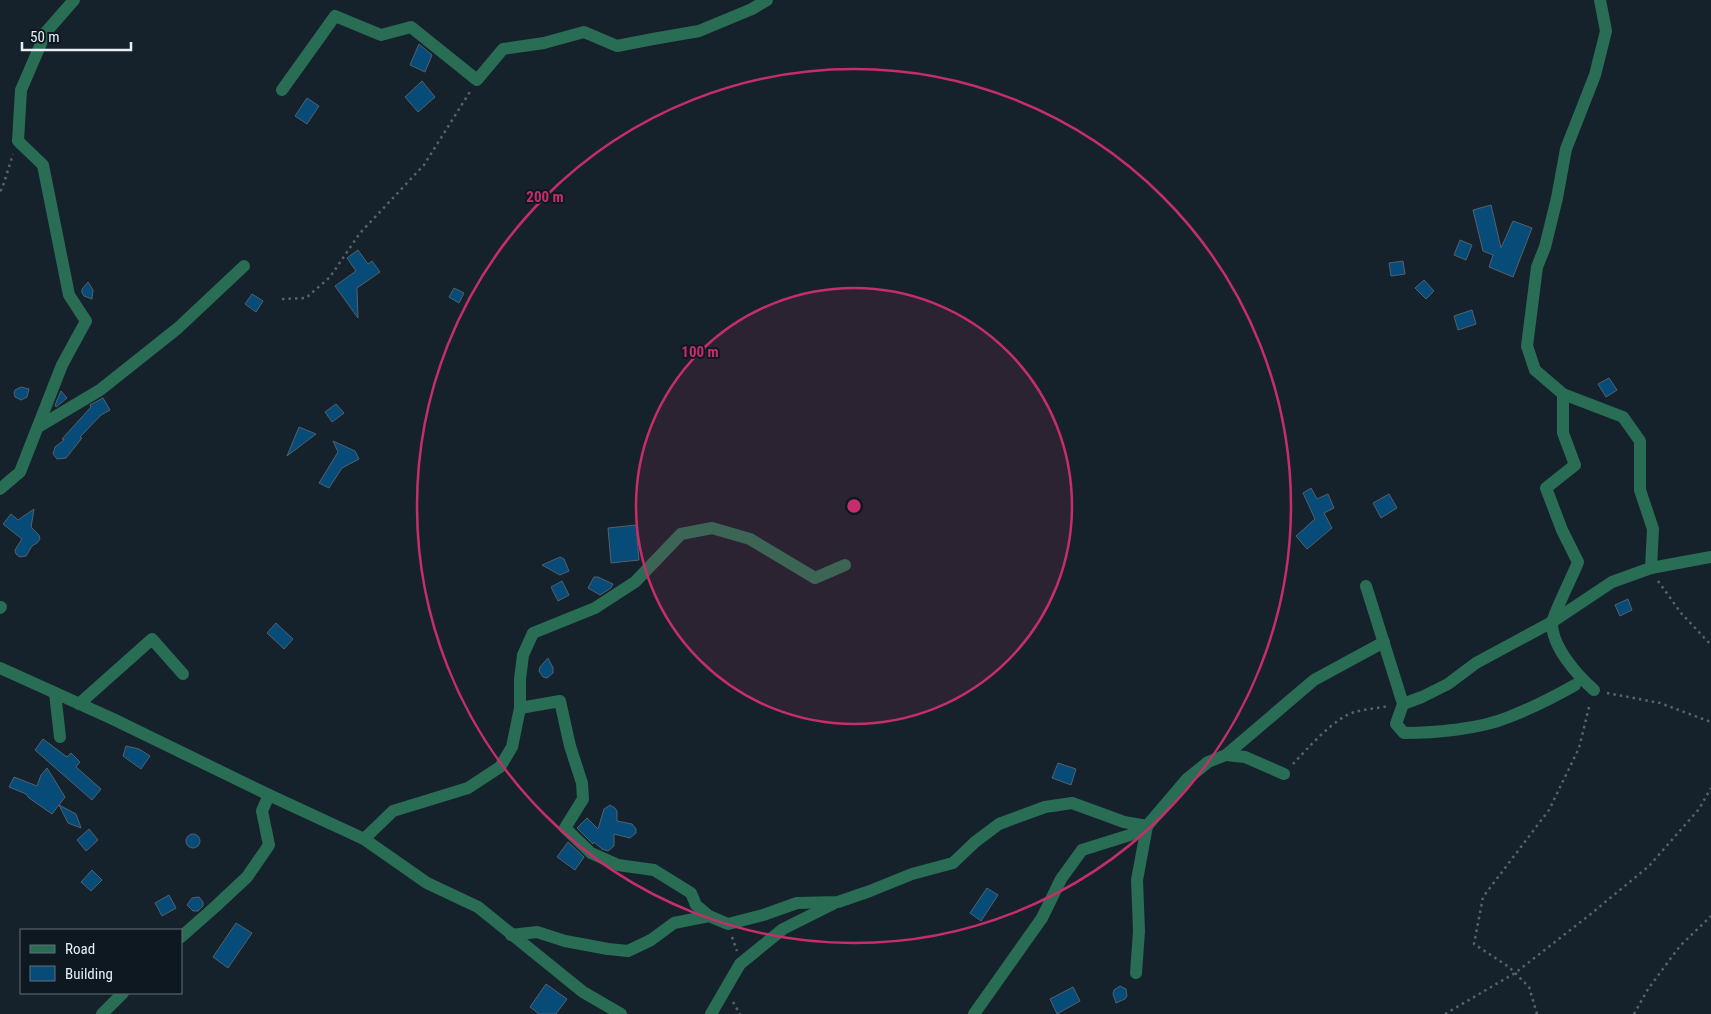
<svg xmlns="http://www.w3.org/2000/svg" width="1711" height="1014" viewBox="0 0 1711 1014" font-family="'Roboto Condensed',sans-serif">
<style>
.building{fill:#074c78;stroke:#53606b}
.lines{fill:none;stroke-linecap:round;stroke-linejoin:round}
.path{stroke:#58626b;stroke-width:2.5;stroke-dasharray:2.5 4;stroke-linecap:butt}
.minor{stroke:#296d54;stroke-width:12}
.ring{fill:none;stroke:#c62e6a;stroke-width:2.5}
.centre{fill:#c62e6a;stroke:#0d1821;stroke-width:2.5}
.ring-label{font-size:15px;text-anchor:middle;font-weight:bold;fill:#c62e6a;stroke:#0d1821;stroke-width:4;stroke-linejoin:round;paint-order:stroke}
</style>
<rect width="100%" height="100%" fill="#16222b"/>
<g class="building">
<polygon points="419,44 432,55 425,72 410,65"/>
<polygon points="422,81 435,97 418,112 405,97"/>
<polygon points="307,98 319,106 307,124 295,116"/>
<polygon points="1491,205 1501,248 1513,221 1532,228 1513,277 1489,267 1493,255 1483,251 1473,210"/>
<polygon points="1460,240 1472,245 1466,260 1454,255"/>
<polygon points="358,250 368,264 372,261 380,272 357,288 358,318 335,286 356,271 347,258"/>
<polygon points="1403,261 1405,274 1391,276 1389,263"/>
<polygon points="1424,280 1434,291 1426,299 1415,288"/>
<polygon points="88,282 93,290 92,299 84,296 82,293 82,289"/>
<polygon points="454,288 464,293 459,303 449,297"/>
<polygon points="252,294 263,301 256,312 245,304"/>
<polygon points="1472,310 1476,324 1458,330 1454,316"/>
<polygon points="1609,378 1617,390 1606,397 1598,384"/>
<polygon points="21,387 29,389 27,397 21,400 15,397 14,393 15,390"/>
<polygon points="61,391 67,398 56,407 55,405"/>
<polygon points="103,398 110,410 101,415 80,437 82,438 66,458 57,459 53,454 55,447 64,440 62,439 91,407 90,405"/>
<polygon points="336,404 344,413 332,422 325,412"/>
<polygon points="299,427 316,434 287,456"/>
<polygon points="333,441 355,451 359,459 342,468 329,488 319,483 338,452"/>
<polygon points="1311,488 1317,499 1328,494 1334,508 1324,513 1332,528 1307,549 1296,536 1315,519 1303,493"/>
<polygon points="1389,494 1397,508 1381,518 1373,503"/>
<polygon points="34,509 31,527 39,535 40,539 37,543 32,546 26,556 20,557 16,554 15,550 22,539 3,524 11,514 18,520"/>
<polygon points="636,525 639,560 611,563 608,528"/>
<polygon points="560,557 564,559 569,571 560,575 542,565"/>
<polygon points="594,577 598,577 613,584 611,588 600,595 588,588"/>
<polygon points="562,581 569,595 558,601 551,587"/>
<polygon points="1628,599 1632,610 1620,616 1615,605"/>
<polygon points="276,623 293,639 284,649 267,633"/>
<polygon points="548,658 553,668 553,673 547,678 543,677 539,671 540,667"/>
<polygon points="43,739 67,757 71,753 80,762 76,767 101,789 92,800 35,750"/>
<polygon points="126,746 139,749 150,756 141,769 123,756"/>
<polygon points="1058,763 1076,769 1071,785 1052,778"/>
<polygon points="47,768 65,797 59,805 76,814 81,828 68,823 59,805 52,814 29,798 26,794 9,787 14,777 37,786 41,775"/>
<polygon points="610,805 615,808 617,811 617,821 632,824 636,829 636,833 630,838 614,834 614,846 608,851 602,849 594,842 593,844 577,828 587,818 598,829 604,809"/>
<polygon points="89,829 98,840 86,851 77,840"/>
<circle cx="193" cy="841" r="7"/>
<polygon points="568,842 584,857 575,870 557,857"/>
<polygon points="92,870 102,880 91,891 81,882"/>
<polygon points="987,888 998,895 981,921 970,913"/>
<polygon points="169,895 176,908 162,916 155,903"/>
<polygon points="199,897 203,902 203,906 198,911 193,911 187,905 192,898"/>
<polygon points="236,923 252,933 228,968 213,957"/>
<polygon points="546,984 567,999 556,1014 539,1014 530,1007"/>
<polygon points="1120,986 1126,989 1127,996 1125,999 1116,1003 1113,994 1114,990"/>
<polygon points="1073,987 1080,1001 1057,1014 1050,999"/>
</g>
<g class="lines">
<g class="path">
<polyline points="0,191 2,189 13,154"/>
<polyline points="282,299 306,298 330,277 360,233 424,165 471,90"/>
<polyline points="1658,581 1681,613 1711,645"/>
<polyline points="1607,693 1660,703 1711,722"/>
<path d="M 1293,764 C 1307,749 1335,717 1355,712 C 1366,709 1378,708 1389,706"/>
<polyline points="732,937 737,951"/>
<polyline points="733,1002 740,1014"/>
<polyline points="1445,1014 1515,973 1592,913 1649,866 1699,809 1711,788"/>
<polyline points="1537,1014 1529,987 1509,967 1474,944 1483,897 1549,810 1579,748 1590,703"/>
<polyline points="1634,1014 1648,989 1680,946 1711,916"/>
</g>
<g class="minor">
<polyline points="1600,0 1606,31 1595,75 1566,149 1557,198 1545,247 1537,267 1527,346 1535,370 1563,394 1623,417 1640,441 1640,490 1653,529 1651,568"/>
<polyline points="282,90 335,16 381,35 411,27 477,80 503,49 544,43 584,32 617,46 653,39 699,31 752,9 767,0"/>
<path d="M 1563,394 L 1563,433 L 1575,465 L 1546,488 L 1562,530 L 1578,562 C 1574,573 1553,615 1552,623 C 1552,647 1577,675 1594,690"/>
<polyline points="38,427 100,390 178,328 244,266"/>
<polyline points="0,489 20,472 62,365 86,321 69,295 43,165 18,141 21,90 46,32 74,0"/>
<path d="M 1366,586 L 1403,704 L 1396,724 L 1404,733 C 1435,733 1480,729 1509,717 C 1532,708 1554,697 1575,685"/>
<polyline points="0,608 1,607"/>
<polyline points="0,668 113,719 269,795 364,839 427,883 478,907 583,992 621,1014"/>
<polyline points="55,693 60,737"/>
<polyline points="79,704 152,639 183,674"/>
<polyline points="1403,704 1422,697 1448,684 1476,663 1552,622 1612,582 1651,568 1711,557"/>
<polyline points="520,708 560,701 570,746 582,783 583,799 565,828 591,853 618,865 654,870 691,893 696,905 709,916"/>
<polyline points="1226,755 1314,680 1384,642"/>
<polyline points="364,839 393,811 468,788 500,767 512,747 520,708 520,679 523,655 533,633 595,608 635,582 681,534 712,528 750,539 815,578 845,565"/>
<polyline points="511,935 537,932 565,941 608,949 628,951 651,940 674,923 709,916 728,924 763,915 797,903 838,902 870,891 912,874 953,863 975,842 999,824 1045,807 1072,803 1124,822 1147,826 1137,880 1139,931 1136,973"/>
<polyline points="181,937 216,906 247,877 269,845 262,811 269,795"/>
<polyline points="102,1014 123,993"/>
<polyline points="711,1014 740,964 783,929 833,904"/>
<polyline points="974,1014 1042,918 1061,879 1082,850 1130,835 1147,826 1187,779 1208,762 1226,755 1245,757 1284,774"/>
</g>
</g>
<circle cx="854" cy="506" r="218" fill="#c62e6a" fill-opacity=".12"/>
<g class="ring">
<circle cx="854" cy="506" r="218"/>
<circle cx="854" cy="506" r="437"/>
</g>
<circle cx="854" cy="506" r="8" class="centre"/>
<g class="ring-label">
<text x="545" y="202">200 m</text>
<text x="700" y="357">100 m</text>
</g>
<rect x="20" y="929" width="162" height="65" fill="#0d1821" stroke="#656e76"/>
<rect x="30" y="945" width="25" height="8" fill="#296d54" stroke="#656e76"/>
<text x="65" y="954" font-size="15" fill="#e8f0f6">Road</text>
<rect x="30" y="966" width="25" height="15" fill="#074c78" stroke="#656e76"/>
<text x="65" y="979" font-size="15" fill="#e8f0f6">Building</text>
<path d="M22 42v8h109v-8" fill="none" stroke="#e8f0f6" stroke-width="2.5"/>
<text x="30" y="42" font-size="15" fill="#e8f0f6" stroke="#0d1821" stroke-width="4" paint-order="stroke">50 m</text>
</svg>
